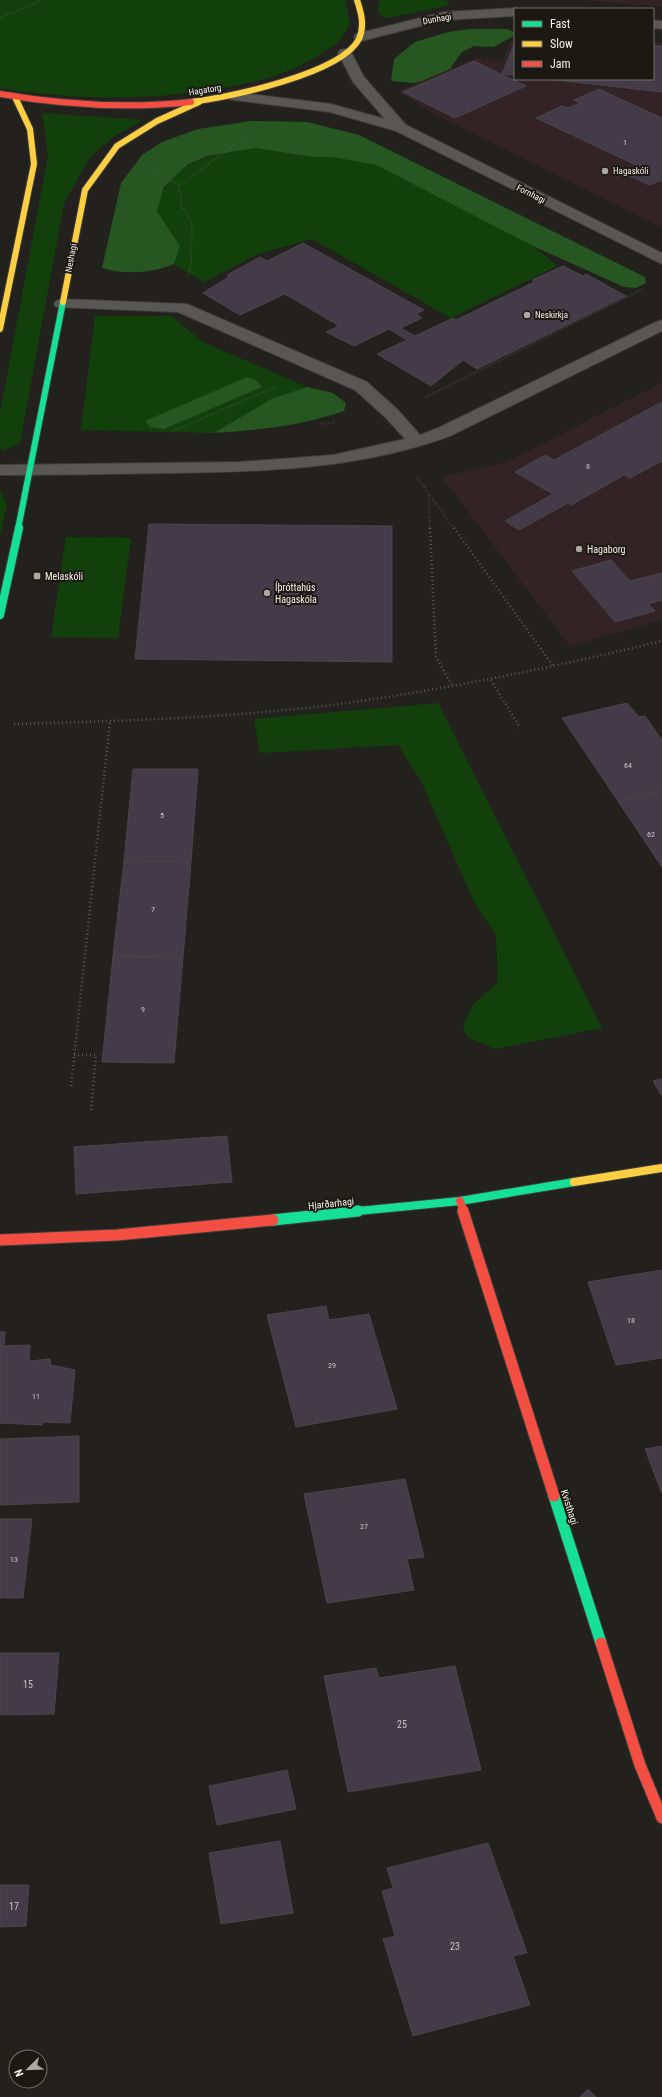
<svg xmlns="http://www.w3.org/2000/svg" width="662" height="2097" viewBox="0 0 662 2097" font-family="'Roboto Condensed',sans-serif">
<style>
.education{fill:#332327}
.green{fill:#11400b}
.forest{fill:#265720}
.building{fill:#433c48;stroke:#484646}
.lines{fill:none;stroke-linecap:round;stroke-linejoin:round}
.lane-casing{stroke:#3e3d39;stroke-width:2}
.street-casing{stroke:#3e3d39;stroke-width:2}
.fast-far2-casing{stroke:#3e3d39;stroke-width:8}
.fast-far1-casing{stroke:#3e3d39;stroke-width:10}
.fast-casing{stroke:#3e3d39;stroke-width:13}
.slow-far1-casing{stroke:#3e3d39;stroke-width:8}
.slow-casing{stroke:#3e3d39;stroke-width:10}
.jam-far2-casing{stroke:#3e3d39;stroke-width:8}
.jam-far1-casing{stroke:#3e3d39;stroke-width:10}
.jam-casing{stroke:#3e3d39;stroke-width:13}
.path-far1{stroke:#5a5855;stroke-width:2;stroke-dasharray:0.5 2;stroke-linecap:butt}
.path{stroke:#5a5855;stroke-width:2.5;stroke-dasharray:1 3;stroke-linecap:butt}
.lane{fill:#595755;fill-rule:evenodd}
.street{fill:#595755;fill-rule:evenodd}
.fast-far2{stroke:#16e098;stroke-width:6}
.fast-far1{stroke:#16e098;stroke-width:8}
.fast{stroke:#16e098;stroke-width:11}
.slow-far1{stroke:#ffcf43;stroke-width:6}
.slow{stroke:#ffcf43;stroke-width:8}
.jam-far2{stroke:#f24e42;stroke-width:6}
.jam-far1{stroke:#f24e42;stroke-width:8}
.jam{stroke:#f24e42;stroke-width:11}
.poi-dot{fill:#aba9a4;stroke:#1c1812;stroke-width:1.5}
.labels{text-anchor:middle;stroke-width:4;stroke-linejoin:round;paint-order:stroke}
.number-label{font-size:8px;fill:#c8c4c4}
.far-street-label{font-size:9px;fill:#f4f2ed;stroke:#1c1812}
.far-poi-label{font-size:9px;fill:#f4f2ed;stroke:#1c1812;text-anchor:start}
.poi-label{font-size:10px;fill:#f4f2ed;stroke:#1c1812;text-anchor:start}
.street-label{font-size:10px;fill:#f4f2ed;stroke:#1c1812}
.near-number-label{font-size:10px;fill:#c8c4c4}
</style>
<rect width="100%" height="100%" fill="#23211d"/>
<g class="education">
<polygon points="584,0 662,0 662,7"/>
<polygon points="515,33 515,79 653,79 653,41 662,42 662,228 434,114 399,91 476,58 502,61"/>
<polygon points="662,383 662,620 570,646 442,477 506,462"/>
</g>
<g class="green">
<path d="M 0,0 L 345,0 L 350,22 C 347,28 344,36 339,41 C 335,46 327,49 322,53 C 291,74 254,83 217,89 C 145,101 72,100 0,88 Z"/>
<polygon points="380,0 446,0 450,3 445,6 388,18 382,17 378,11"/>
<polygon points="42,113 143,120 113,137 90,157 64,203 20,443 2,451 0,448 0,413 48,156"/>
<path d="M 256,148 L 312,157 L 332,157 L 376,165 L 533,246 L 557,266 L 451,318 L 312,239 L 258,254 L 204,282 L 174,264 L 180,246 L 157,211 C 166,159 212,155 256,148 Z"/>
<polygon points="95,316 171,316 203,342 307,387 271,399 214,433 81,430"/>
<polygon points="0,491 7,505 0,536"/>
<polygon points="66,537 131,538 118,638 51,637"/>
<polygon points="438,703 602,1028 495,1049 467,1037 463,1025 473,1005 498,982 496,935 475,904 421,781 398,745 260,753 254,719"/>
</g>
<g class="forest">
<polygon points="470,29 507,29 514,32 512,37 494,47 474,46 462,52 450,69 422,81 414,83 391,81 394,59 415,42 448,32"/>
<path d="M 251,121 L 307,122 L 359,135 L 645,277 L 646,283 L 636,288 L 624,287 L 533,246 L 376,165 L 332,157 L 312,157 L 256,148 L 207,156 L 187,165 L 164,187 L 157,211 L 180,246 L 174,264 C 154,273 123,275 102,268 L 121,183 L 142,155 L 162,142 L 198,129 Z"/>
<polygon points="247,377 256,380 262,387 164,429 150,427 145,421"/>
<path d="M 307,387 L 333,393 L 346,403 L 344,411 C 299,426 261,430 214,433 L 271,399 Z"/>
</g>
<g class="building">
<polygon points="515,42 515,75 502,74"/>
<polygon points="653,46 662,46 662,92 547,79 653,79"/>
<polygon points="474,61 526,86 455,118 403,92"/>
<polygon points="599,89 662,118 662,180 649,185 624,173 638,166 536,118 562,106 568,108 580,103 574,100"/>
<polygon points="303,243 424,310 416,314 422,318 401,328 415,336 453,318 456,320 534,282 532,280 563,266 583,276 586,274 626,296 477,369 463,360 431,386 377,354 407,340 389,329 354,346 326,332 339,326 285,294 240,315 203,293 230,276 227,275 260,257 267,261"/>
<polygon points="662,402 662,461 630,478 624,475 571,505 568,503 519,530 505,521 553,494 515,472 545,455 554,460"/>
<polygon points="149,524 392,526 392,662 135,659"/>
<polygon points="611,560 630,581 662,573 662,600 648,604 655,611 615,622 572,571"/>
<polygon points="627,703 639,717 645,716 662,740 662,791 618,801 562,718"/>
<polygon points="133,769 198,769 191,862 124,861"/>
<polygon points="662,791 662,867 618,801"/>
<polygon points="124,861 191,862 183,957 113,956"/>
<polygon points="113,956 183,957 174,1063 102,1062"/>
<polygon points="662,1079 662,1096 653,1081"/>
<polygon points="227,1136 232,1182 76,1194 74,1147"/>
<polygon points="662,1270 662,1358 616,1365 588,1282"/>
<polygon points="326,1306 329,1320 369,1314 397,1409 296,1427 267,1315"/>
<polygon points="0,1332 5,1332 4,1346 30,1345 29,1361 50,1359 51,1365 75,1370 70,1423 43,1422 42,1425 0,1423"/>
<polygon points="79,1436 79,1502 0,1505 0,1439"/>
<polygon points="662,1446 662,1494 645,1449"/>
<polygon points="405,1479 424,1557 407,1559 414,1590 327,1603 304,1494"/>
<polygon points="0,1519 32,1519 23,1598 0,1598"/>
<polygon points="0,1653 59,1653 54,1714 0,1715"/>
<polygon points="455,1666 481,1770 348,1792 324,1676 376,1668 379,1678"/>
<polygon points="287,1770 296,1809 217,1825 209,1786"/>
<polygon points="280,1841 293,1913 221,1924 209,1853"/>
<polygon points="488,1843 527,1953 513,1956 530,2005 413,2036 383,1939 395,1936 382,1891 393,1888 387,1868"/>
<polygon points="0,1885 29,1885 26,1926 0,1927"/>
<polygon points="588,2089 596,2097 580,2097"/>
</g>
<g class="lines">
<defs>
<path id="lane" d="M 62,299 L 187,304 L 367,382 L 398,410 L 420,435 L 438,428 L 656,322 L 662,320 L 662,331 L 450,436 C 360,469 264,472 170,473 C 113,474 57,475 0,475 L 0,465 L 239,462 L 333,455 L 405,439 L 386,418 L 355,390 L 178,312 L 56,307 L 54,304 L 56,301 Z"/>
<g id="street">
<polygon points="515,8 520,9 515,9 515,16 444,20 361,41 356,40 354,37 356,34 444,12"/>
<polygon points="653,20 662,21 662,29 653,28"/>
<polygon points="345,49 350,50 364,77 406,125 662,253 662,264 396,131 330,112 234,100 229,99 227,96 229,93 234,92 331,104 385,119 353,82 338,53 340,50"/>
</g>
<polyline id="fast-far2" points="18,529 63,302"/>
<g id="fast-far1">
<polyline points="0,615 19,528"/>
<polyline points="348,1212 460,1201 574,1182"/>
</g>
<g id="fast">
<polyline points="273,1220 358,1211"/>
<polyline points="554,1496 601,1643"/>
</g>
<g id="slow-far1">
<path d="M 191,102 C 229,97 341,74 359,39 C 365,26 361,12 357,0"/>
<polyline points="63,302 85,190 117,146 157,121 199,102"/>
<polyline points="0,329 34,164 30,129 15,97"/>
</g>
<polyline id="slow" points="574,1182 662,1168"/>
<path id="jam-far2" d="M 0,94 C 64,105 126,109 191,102"/>
<polyline id="jam-far1" points="460,1201 464,1212"/>
<g id="jam">
<polyline points="463,1211 554,1496"/>
<polyline points="0,1240 117,1235 273,1220"/>
<polyline points="601,1643 640,1765 662,1818"/>
</g>
</defs>
<use href="#lane" class="lane-casing"/>
<use href="#street" class="street-casing"/>
<use href="#fast-far2" class="fast-far2-casing"/>
<use href="#fast-far1" class="fast-far1-casing"/>
<use href="#fast" class="fast-casing"/>
<use href="#slow-far1" class="slow-far1-casing"/>
<use href="#slow" class="slow-casing"/>
<use href="#jam-far2" class="jam-far2-casing"/>
<use href="#jam-far1" class="jam-far1-casing"/>
<use href="#jam" class="jam-casing"/>
<g class="path-far1">
<polyline points="0,18 42,0"/>
<polyline points="151,167 179,186"/>
<polyline points="188,276 191,264 192,223 182,206 179,186 250,133"/>
<polyline points="426,397 643,289"/>
<polyline points="321,424 336,422"/>
<polyline points="171,432 275,387"/>
<polyline points="417,477 454,529"/>
<polyline points="429,495 430,529"/>
</g>
<g class="path">
<polyline points="430,528 436,657 453,687"/>
<polyline points="454,528 554,667"/>
<polyline points="491,680 520,728"/>
<path d="M 14,724 C 122,721 231,718 339,704 C 448,689 555,667 662,641"/>
<polyline points="74,1055 96,1055 91,1111"/>
<polyline points="71,1086 110,721"/>
</g>
<use href="#lane" class="lane"/>
<use href="#street" class="street"/>
<use href="#fast-far2" class="fast-far2"/>
<use href="#fast-far1" class="fast-far1"/>
<use href="#fast" class="fast"/>
<use href="#slow-far1" class="slow-far1"/>
<use href="#slow" class="slow"/>
<use href="#jam-far2" class="jam-far2"/>
<use href="#jam-far1" class="jam-far1"/>
<use href="#jam" class="jam"/>
</g>
<g class="poi-dot">
<circle cx="605" cy="171" r="4"/>
<circle cx="527" cy="315" r="4"/>
<circle cx="579" cy="549" r="4"/>
<rect x="33" y="572" width="8" height="8" rx="2"/>
<circle cx="267" cy="593" r="4"/>
</g>
<g class="labels">
<g class="number-label">
<text x="625" y="145">1</text>
<text x="588" y="469">8</text>
<text x="628" y="768">64</text>
<text x="162" y="818">5</text>
<text x="651" y="837">62</text>
<text x="153" y="912">7</text>
<text x="143" y="1012">9</text>
<text x="631" y="1323">18</text>
<text x="332" y="1368">29</text>
<text x="36" y="1399">11</text>
<text x="364" y="1529">27</text>
<text x="14" y="1562">13</text>
</g>
<g class="far-street-label">
<text transform="translate(437 19) rotate(-10)" y="3">Dunhagi</text>
<text transform="translate(205 90) rotate(-9)" y="3">Hagatorg</text>
<text transform="translate(531 194) rotate(27)" y="3">Fornhagi</text>
<text transform="translate(71 258) rotate(-79)" y="3">Neshagi</text>
</g>
<g class="far-poi-label">
<text x="613" y="174">Hagaskóli</text>
<text x="535" y="318">Neskirkja</text>
</g>
<g class="poi-label">
<text x="587" y="553">Hagaborg</text>
<text x="45" y="580">Melaskóli</text>
<text x="275" y="591">Íþróttahús<tspan x="275" dy="12">Hagaskóla</tspan></text>
</g>
<g class="street-label">
<text transform="translate(331 1203) rotate(-6)" y="4">Hjarðarhagi</text>
<text transform="translate(570 1507) rotate(72)" y="4">Kvisthagi</text>
</g>
<g class="near-number-label">
<text x="28" y="1688">15</text>
<text x="402" y="1728">25</text>
<text x="14" y="1910">17</text>
<text x="455" y="1950">23</text>
</g>
</g>
<rect x="514" y="8" width="140" height="72" fill="#1c1812" stroke="#726f6a"/>
<rect x="522" y="21" width="20" height="6" fill="#16e098" stroke="#726f6a"/>
<text x="550" y="28" font-size="12" fill="#f4f2ed">Fast</text>
<rect x="522" y="41" width="20" height="6" fill="#ffcf43" stroke="#726f6a"/>
<text x="550" y="48" font-size="12" fill="#f4f2ed">Slow</text>
<rect x="522" y="61" width="20" height="6" fill="#f24e42" stroke="#726f6a"/>
<text x="550" y="68" font-size="12" fill="#f4f2ed">Jam</text>
<g transform="translate(28 2069) rotate(247)"><circle r="19" fill="#1c1812" stroke="#726f6a"/>
<path d="M0-3L7 15L0 10L-7 15Z" fill="#aba9a4"/>
<text y="-6" font-size="11" font-weight="bold" text-anchor="middle" fill="#f4f2ed">N</text>
</g>
</svg>
